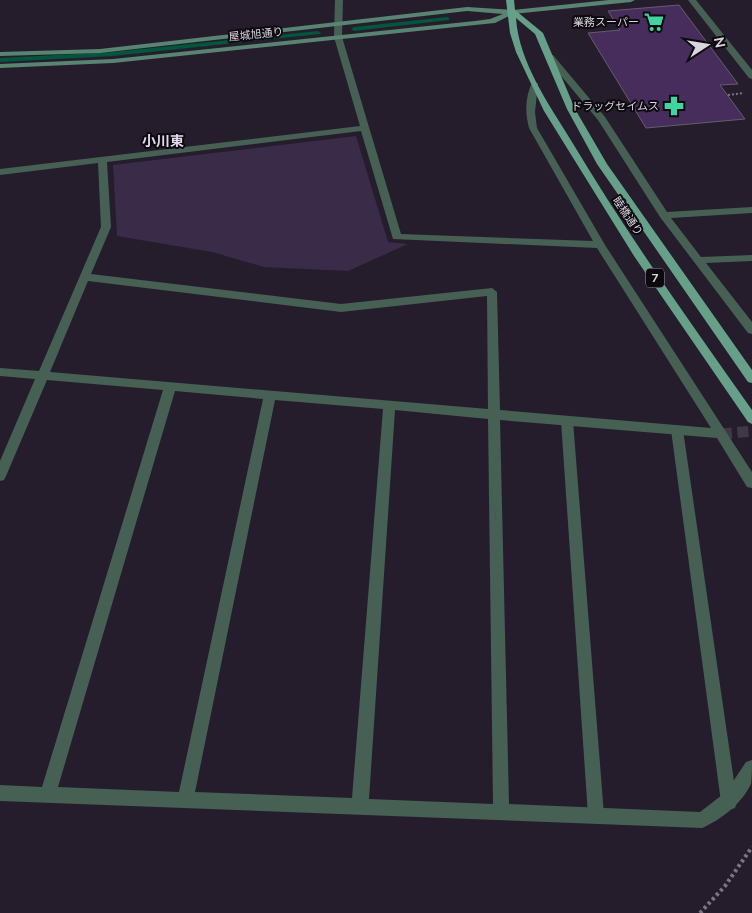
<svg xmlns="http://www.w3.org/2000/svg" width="752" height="913" viewBox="0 0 752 913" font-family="'Nunito Sans','Noto Sans JP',sans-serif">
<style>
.green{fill:#3a2b48}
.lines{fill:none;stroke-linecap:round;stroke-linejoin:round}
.stream{fill:#01563d;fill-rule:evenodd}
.building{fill:#472d5c;stroke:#655c6e}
.street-tunnel{stroke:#403847;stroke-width:11;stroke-dasharray:11 5.5;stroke-linecap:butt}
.path-far1{stroke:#7c7582;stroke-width:2;stroke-dasharray:2 2;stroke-linecap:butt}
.path{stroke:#7c7582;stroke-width:4;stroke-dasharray:3 3;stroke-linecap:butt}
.lane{fill:#466054;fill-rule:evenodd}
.street{fill:#466054;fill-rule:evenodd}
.secondary{fill:#588471;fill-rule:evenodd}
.primary{fill:#67a088;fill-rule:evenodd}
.labels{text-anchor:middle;stroke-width:4;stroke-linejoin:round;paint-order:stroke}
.far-poi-label{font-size:11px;fill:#d9d4de;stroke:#0c090f;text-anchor:end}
.far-street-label{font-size:11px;fill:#d9d4de;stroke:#0c090f}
.shield{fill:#0c090f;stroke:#9c97a0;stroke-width:1}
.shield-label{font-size:12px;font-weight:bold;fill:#d9d4de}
.far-quarter-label{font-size:14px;font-weight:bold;fill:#e3d9ed;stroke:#0c090f}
</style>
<rect width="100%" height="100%" fill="#251d2c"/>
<polygon class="green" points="356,136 388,242 408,244 348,271 264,267 212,252 117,236 113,165"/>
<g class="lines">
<g class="stream">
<polygon points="447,17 449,18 449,20 354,31 351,29 354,27"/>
<polygon points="318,31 321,33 320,34 113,56 0,62 0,58 113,52"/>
</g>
</g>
<polygon class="building" points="679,5 738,84 720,85 745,119 646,128 588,33 620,30 608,11"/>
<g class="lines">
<polyline class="street-tunnel" points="721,434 752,431"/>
<polyline class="path-far1" points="728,95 744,93"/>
<polyline class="path" points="700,913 725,886 752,847"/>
<g class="lane">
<polygon points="567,416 571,418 573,421 604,815 602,821 596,823 590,821 588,815 561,421 563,418"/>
<polygon points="677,425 681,427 683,430 737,802 735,808 729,810 723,808 721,802 671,430 673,427"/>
</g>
<g class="street">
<path d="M 335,0 L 343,0 L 342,37 L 401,234 L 593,241 L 529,128 C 525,113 525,97 532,83 L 538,83 L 535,112 L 537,128 L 605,245 L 752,472 L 752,488 L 747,487 L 717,438 L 500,420 L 509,804 L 700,812 L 726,792 L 746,762 L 752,760 C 752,767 752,777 751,784 C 742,803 721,820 702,828 L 0,801 L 0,785 L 42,787 L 163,390 L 47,380 L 6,476 L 4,480 L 0,481 L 0,461 L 35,379 L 0,376 L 0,368 L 39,371 L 101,227 L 98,163 L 0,175 L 0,169 L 360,126 L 334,37 ZM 361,131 L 393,239 L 597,248 L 711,428 L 500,410 L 497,292 L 492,288 L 341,304 L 91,274 L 111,227 L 107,162 ZM 88,281 L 341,312 L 487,296 L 488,409 L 50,372 ZM 175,391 L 263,399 L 179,792 L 58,787 ZM 275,400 L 383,409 L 352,798 L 195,792 ZM 395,410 L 488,419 L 493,804 L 369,799 Z"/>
<polygon points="688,0 696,0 752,70 752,79 749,78"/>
<polygon points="547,55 553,55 605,117 667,212 752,207 752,213 671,218 701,257 752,255 752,261 706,263 752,322 752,334 748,333 660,217 598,120 547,59"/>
</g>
<polygon class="secondary" points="609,0 635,0 631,2 513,14 495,23 475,25 113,63 0,68 0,64 113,59 475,21 490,19 503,14 467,11 100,53 0,56 0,52 100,49 467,7 513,10"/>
<path class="primary" d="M 506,0 L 514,0 L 515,10 L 543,33 L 575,109 L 607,164 L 752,370 L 752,383 L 748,382 L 597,164 L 567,109 L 535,34 L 516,18 C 519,63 549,104 572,142 C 627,234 690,322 752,410 L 752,424 L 748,422 L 634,256 L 544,111 L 516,52 L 510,33 Z"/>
</g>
<defs>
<symbol id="supermarket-bare" viewBox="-9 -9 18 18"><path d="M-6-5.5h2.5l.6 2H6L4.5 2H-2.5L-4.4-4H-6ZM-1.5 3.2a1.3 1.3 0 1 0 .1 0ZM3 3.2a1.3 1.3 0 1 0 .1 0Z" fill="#41d4a1" stroke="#0c090f" stroke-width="2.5" paint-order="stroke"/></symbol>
<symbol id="pharmacy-bare" viewBox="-9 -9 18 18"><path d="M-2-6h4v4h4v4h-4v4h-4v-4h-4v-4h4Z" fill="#41d4a1" stroke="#0c090f" stroke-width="2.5" paint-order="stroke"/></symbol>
</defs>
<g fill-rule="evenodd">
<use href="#supermarket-bare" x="640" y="8" width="28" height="28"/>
<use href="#pharmacy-bare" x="660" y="92" width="28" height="28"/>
</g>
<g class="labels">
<g class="far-poi-label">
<text x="639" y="26">業務スーパー</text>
<text x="659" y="110">ドラッグセイムス</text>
</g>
<g class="far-street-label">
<text transform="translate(256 34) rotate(-6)" y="4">屋城旭通り</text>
<text transform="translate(628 216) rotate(56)" y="4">睦橋通り</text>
</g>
<rect class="shield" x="646" y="268.5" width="18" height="19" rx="4"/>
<g class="shield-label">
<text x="655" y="282">7</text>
</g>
<g class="far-quarter-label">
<text x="163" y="146">小川東</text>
</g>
</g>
<g transform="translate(707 45) rotate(78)" stroke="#0c090f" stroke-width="4" paint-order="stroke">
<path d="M0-4L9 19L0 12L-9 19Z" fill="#d9d4de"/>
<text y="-8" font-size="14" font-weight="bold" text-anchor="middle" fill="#d9d4de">N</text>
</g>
</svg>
